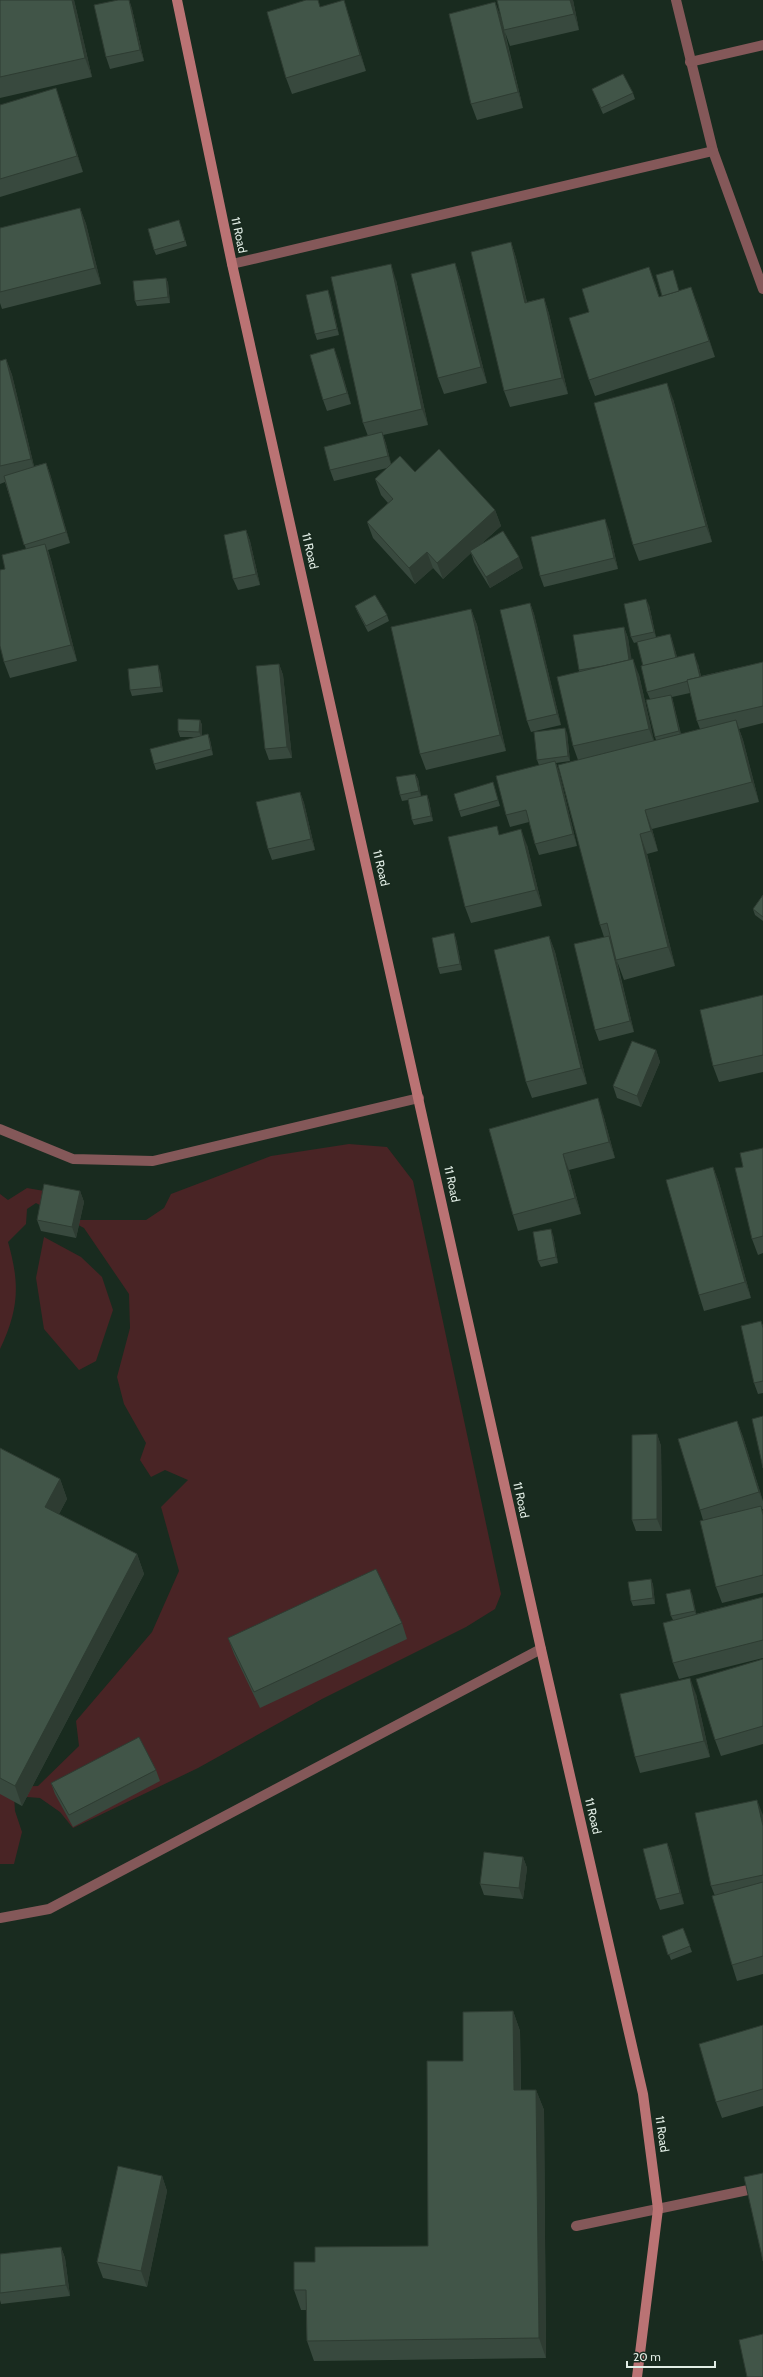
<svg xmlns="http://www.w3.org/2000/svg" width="763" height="2377" viewBox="0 0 763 2377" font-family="Cabin,sans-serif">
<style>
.green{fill:#492425}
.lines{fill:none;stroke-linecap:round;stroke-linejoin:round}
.street{stroke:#845859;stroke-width:10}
.secondary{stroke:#ba7374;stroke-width:10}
.wall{fill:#38493e;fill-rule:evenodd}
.shaded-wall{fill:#2e3c32}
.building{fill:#415548;stroke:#2e3c32}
.labels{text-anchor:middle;stroke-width:3;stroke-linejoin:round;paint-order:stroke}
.street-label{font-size:12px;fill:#e1ede5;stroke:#192b1f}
</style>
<rect width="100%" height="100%" fill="#192b1f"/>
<g class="green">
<path d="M 349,1144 L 387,1147 L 413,1181 L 501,1594 L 495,1609 L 466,1627 L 322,1699 L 198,1768 L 73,1828 L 60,1812 L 40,1798 L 14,1796 L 15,1811 L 22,1832 L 14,1864 L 0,1864 L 0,1787 L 38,1786 L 79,1746 L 76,1721 L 152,1632 L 179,1571 L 161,1507 L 188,1480 L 165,1470 L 151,1477 L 140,1460 L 146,1443 L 124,1404 L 117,1377 L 130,1328 L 129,1294 L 84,1228 L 36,1203 L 27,1209 L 26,1224 L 8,1242 C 20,1284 19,1309 0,1349 L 0,1194 L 8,1200 L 27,1188 L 50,1192 L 77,1220 L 146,1220 L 164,1208 L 171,1194 L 271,1156 Z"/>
<polygon points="44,1237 81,1257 102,1277 113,1310 96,1361 79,1370 44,1329 36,1278"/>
</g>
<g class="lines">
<g class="street">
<polyline points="676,0 713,151 763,289"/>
<polyline points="690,62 763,45"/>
<polyline points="232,264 713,151"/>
<polyline points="0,1129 73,1159 153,1161 419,1098"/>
<polyline points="0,1918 49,1909 541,1649"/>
<polyline points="576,2226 763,2187"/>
</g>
<polyline class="secondary" points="177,0 232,264 541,1649 643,2094 658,2209 637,2377"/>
</g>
<g class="wall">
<polygon points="0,0 74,0 92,77 0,98"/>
<polygon points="129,0 132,9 144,61 110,69 106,57"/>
<polygon points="573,0 579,30 510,46 505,32 523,108 477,120 471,104 495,2 501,18"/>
<polygon points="320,7 349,16 366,71 292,94 286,78"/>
<polygon points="592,89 633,93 635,99 603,114"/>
<polygon points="61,103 83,172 0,197 0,105"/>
<polygon points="80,208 86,224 101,284 2,309 0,303 0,228"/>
<polygon points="181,226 187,246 156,255 154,250"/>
<polygon points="511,242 516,258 527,302 544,298 549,314 568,394 510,407 504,391"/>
<polygon points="455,263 460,278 487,383 444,394 438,378"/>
<polygon points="166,278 168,283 170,303 137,306 135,301"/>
<polygon points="396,280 428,425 383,435 386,444 391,464 415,472 495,510 501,526 481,544 523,568 490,588 474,562 471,553 443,579 433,568 415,584 373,538 367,522 388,503 381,495 375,479 387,468 334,481 330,470 368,436 363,423"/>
<polygon points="655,283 659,297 680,291 697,303 715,357 595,396 589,380"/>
<polygon points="330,296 339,335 317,340 315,334"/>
<polygon points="6,359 12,375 34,466 46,463 50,474 70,543 48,550 51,560 77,661 10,678 4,662 5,569 26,549 5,482 0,484 0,361"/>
<polygon points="338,359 351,404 327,411 323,400"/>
<polygon points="673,399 712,542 639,561 633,545"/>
<polygon points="246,530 250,541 260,585 238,590 233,579"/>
<polygon points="609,530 618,569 544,587 540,576"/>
<polygon points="530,603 534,614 561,725 531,732 527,721"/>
<path d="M 649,605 L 656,637 L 670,634 L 677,657 L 698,664 L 701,676 L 763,662 L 763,723 L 739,729 L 743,740 L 759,802 L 652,829 L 658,851 L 647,854 L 675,966 L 624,980 L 617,961 L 634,1032 L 599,1041 L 595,1030 L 604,937 L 600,925 L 578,760 L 573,746 L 579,672 L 579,670 L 624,627 L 628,638 L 631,660 L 639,675 L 654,741 L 656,740 L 655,737 L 650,699 L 647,692 L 643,666 L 644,640 L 634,643 L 631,637 ZM 690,693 L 697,721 L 700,729 L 681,734 L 672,697 Z"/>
<polygon points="355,606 387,615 389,621 368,632 357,611"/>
<polygon points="471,609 477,625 506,751 426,770 420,754"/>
<polygon points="279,664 283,675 292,758 269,760 265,749"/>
<polygon points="160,671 163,692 132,696 130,690"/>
<polygon points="200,720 202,725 202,736 208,734 210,740 213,755 156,770 154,764 195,737 180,737 178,731"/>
<polygon points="567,733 570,761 556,763 559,772 577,846 539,855 535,844 529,822 510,827 506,815 539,765 537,760"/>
<polygon points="415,774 418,779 421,796 427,795 429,801 433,821 414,825 412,820 408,800 402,801 400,795"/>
<polygon points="493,782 500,806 461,817 459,811"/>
<polygon points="300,792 304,803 315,850 272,860 268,849"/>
<polygon points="501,835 527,845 542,906 471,923 465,907"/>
<polygon points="763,895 763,921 755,915 753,909"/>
<polygon points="454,933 456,939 462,970 440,974 438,968"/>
<polygon points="549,936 555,952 587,1084 532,1098 526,1082"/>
<polygon points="763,995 763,1072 719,1082 713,1066"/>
<polygon points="656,1050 660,1062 641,1107 617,1098 613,1086"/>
<polygon points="603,1114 615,1158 569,1170 581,1214 518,1231 513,1215 489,1129"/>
<polygon points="763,1148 763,1253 758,1255 752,1239 743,1167"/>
<polygon points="713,1167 719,1183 751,1298 704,1311 699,1295"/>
<polygon points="80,1191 84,1202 76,1238 41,1231 37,1220"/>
<polygon points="553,1235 558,1263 541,1267 538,1261"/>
<polygon points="761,1321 763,1326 763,1393 758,1394 754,1383"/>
<polygon points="737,1421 743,1437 763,1501 763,1509 762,1509 763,1513 763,1593 722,1603 716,1587 703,1520 700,1510"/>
<polygon points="657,1434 661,1446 662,1531 636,1531 632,1520"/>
<polygon points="0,1448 60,1479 67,1499 59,1514 137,1554 144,1574 22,1806 0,1794"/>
<polygon points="651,1579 653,1585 655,1604 633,1606 631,1601"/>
<polygon points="692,1594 696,1614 763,1597 763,1658 679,1679 673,1663 673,1620 671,1616"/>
<polygon points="402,1623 407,1639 260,1708 234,1654 228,1638"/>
<polygon points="763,1659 763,1744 721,1756 715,1740"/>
<polygon points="696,1694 710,1757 640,1773 635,1757"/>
<polygon points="156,1770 160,1781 73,1827 55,1794 51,1783"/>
<polygon points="763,1815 763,1974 737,1981 732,1965 715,1896 711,1886"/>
<polygon points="667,1843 671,1854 684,1904 660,1910 656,1899"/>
<polygon points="523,1857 527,1868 523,1899 484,1895 480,1884"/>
<polygon points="683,1928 692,1952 671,1960 662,1936"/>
<polygon points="513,2011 520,2031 521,2090 536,2090 544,2110 546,2358 314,2361 307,2341 306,2310 301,2310 294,2290 315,2262 428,2246 463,2061"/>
<polygon points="763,2025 763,2106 722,2118 716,2102"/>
<polygon points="162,2176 167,2191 147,2287 103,2278 97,2262"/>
<polygon points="61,2247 65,2258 70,2296 1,2304 0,2300 0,2254"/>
</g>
<g class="shaded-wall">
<polygon points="72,0 74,0 92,77 85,58"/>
<polygon points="129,0 132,9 144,61 140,50"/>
<polygon points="344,0 349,16 366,71 360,55"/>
<polygon points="570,0 573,0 579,30 574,14"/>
<polygon points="495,2 501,18 523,108 518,92"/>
<polygon points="56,88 61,103 83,172 77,156"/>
<polygon points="80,208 86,224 101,284 95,268"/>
<polygon points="511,242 516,258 531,319 525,303"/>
<polygon points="455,263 460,278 487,383 481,367"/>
<polygon points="391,264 396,280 428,425 422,409"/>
<polygon points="649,267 655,283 664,313 659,297"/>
<polygon points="166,278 168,283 170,303 168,297"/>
<polygon points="691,287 697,303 715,357 709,341"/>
<polygon points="328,290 330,296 339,335 337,329"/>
<polygon points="544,298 549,314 568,394 562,378"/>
<polygon points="334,348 338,359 351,404 347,393"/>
<polygon points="6,359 12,375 36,475 31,459"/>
<polygon points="667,383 673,399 712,542 706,526"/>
<polygon points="382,432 386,444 392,467 388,456"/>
<polygon points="46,463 50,474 70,543 66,532"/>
<polygon points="495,510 501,526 471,553 470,551 471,553 443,579 437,563"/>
<polygon points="605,519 609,530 618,569 614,558"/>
<polygon points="246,530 250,541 260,585 256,574"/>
<polygon points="45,544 51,560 77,661 71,645"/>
<polygon points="427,552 433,568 415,584 409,568"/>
<polygon points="519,557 523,568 490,588 486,577"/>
<polygon points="646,599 649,605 656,638 654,632"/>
<polygon points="530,603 534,614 561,725 557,714"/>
<polygon points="471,609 477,625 506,751 500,735"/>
<polygon points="624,627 628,638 634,673 629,662"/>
<polygon points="670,634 672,639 679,664 676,659"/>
<polygon points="694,653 698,664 704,689 700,678"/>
<polygon points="633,659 639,675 655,745 649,729"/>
<polygon points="279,664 283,675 292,758 287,747"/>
<polygon points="158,665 160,671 163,692 161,687"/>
<polygon points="671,695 673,701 681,737 679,731"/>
<polygon points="200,720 202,725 202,738 199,732"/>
<polygon points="736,720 743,740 759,802 752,782"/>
<polygon points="565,728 567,733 570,761 568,756"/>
<polygon points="208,734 210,740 213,755 211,749"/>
<polygon points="555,761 559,772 577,846 573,834"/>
<polygon points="415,774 418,779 421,797 419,791"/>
<polygon points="300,792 304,803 315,850 311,839"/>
<polygon points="427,795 429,801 433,821 431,816"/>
<polygon points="645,810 652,829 658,851 651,831"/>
<polygon points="521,829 527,845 542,906 536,890"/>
<polygon points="640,834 647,854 675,966 668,947"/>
<polygon points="454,933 456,939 462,970 460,964"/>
<polygon points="549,936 555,952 587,1084 581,1068"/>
<polygon points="609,936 613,947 634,1032 630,1021"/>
<polygon points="656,1050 660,1062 641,1107 637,1096"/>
<polygon points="598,1098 603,1114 615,1158 609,1142"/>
<polygon points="563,1154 569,1170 581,1214 575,1198"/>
<polygon points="713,1167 719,1183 751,1298 745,1282"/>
<polygon points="80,1191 84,1202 76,1238 72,1227"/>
<polygon points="551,1229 553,1235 558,1263 556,1257"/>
<polygon points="737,1421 743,1437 763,1502 759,1492"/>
<polygon points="657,1434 661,1446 662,1531 657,1519"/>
<polygon points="60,1479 67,1499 52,1527 45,1507"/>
<polygon points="137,1554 144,1574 22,1806 15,1786"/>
<polygon points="651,1579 653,1585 655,1604 653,1598"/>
<polygon points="690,1589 692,1594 697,1616 695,1611"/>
<polygon points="690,1678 696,1694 710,1757 704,1741"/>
<polygon points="757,1800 763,1815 763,1826"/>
<polygon points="667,1843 671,1854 684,1904 680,1893"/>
<polygon points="523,1857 527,1868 523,1899 519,1888"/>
<polygon points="513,2011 520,2031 521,2110 514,2090"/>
<polygon points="536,2090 544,2110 546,2358 539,2338"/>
<polygon points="162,2176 167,2191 147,2287 141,2271"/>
<polygon points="61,2247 65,2258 70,2296 66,2285"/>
</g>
<g class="building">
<polygon points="0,0 72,0 85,58 0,77"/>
<polygon points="118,0 129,0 140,50 106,57 94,5"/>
<polygon points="306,0 318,0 320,7 344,0 360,55 286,78 267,12"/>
<polygon points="497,0 570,0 574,14 504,30"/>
<polygon points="495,2 518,92 471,104 449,14"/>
<polygon points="623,74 633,93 601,108 592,89"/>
<polygon points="56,88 77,156 0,179 0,105"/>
<polygon points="80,208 95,268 0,292 0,228"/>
<polygon points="179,220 185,241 154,250 148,229"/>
<polygon points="511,242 525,303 544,298 562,378 504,391 471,252"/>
<polygon points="455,263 481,367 438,378 411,274"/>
<polygon points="391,264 422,409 363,423 331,277"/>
<polygon points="649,267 659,297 691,287 709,341 589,380 569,318 589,312 582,289"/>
<polygon points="673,270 679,291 662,296 656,275"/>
<polygon points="166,278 168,297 135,301 133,281"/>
<polygon points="328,290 337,329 315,334 306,295"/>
<polygon points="334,348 347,393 323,400 310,355"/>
<polygon points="6,359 31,459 0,466 0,361"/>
<polygon points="667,383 706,526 633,545 594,403"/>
<polygon points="382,432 388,456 330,470 324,447"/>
<polygon points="439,449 495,510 437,563 427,552 409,568 367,522 393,499 375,479 400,456 415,472"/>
<polygon points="46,463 66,532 24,545 4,476"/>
<polygon points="605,519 614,558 540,576 531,537"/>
<polygon points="246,530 256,574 233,579 224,535"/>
<polygon points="503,531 519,557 486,577 470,551"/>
<polygon points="45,544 71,645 4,662 0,646 0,570 5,569 2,555"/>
<polygon points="375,595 387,615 366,626 355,606"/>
<polygon points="646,599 654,632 631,637 624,604"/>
<polygon points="530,603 557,714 527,721 500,610"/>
<polygon points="471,609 500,735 420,754 391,627"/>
<polygon points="624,627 629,660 603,666 579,670 573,635"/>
<polygon points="670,634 676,658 643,666 637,642"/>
<polygon points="694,653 700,677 687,680 688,681 647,692 641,666"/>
<polygon points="633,659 649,729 573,746 557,677"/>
<polygon points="763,662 763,706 697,721 687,680"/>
<polygon points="279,664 287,747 265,749 256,666"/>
<polygon points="158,665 161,687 130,690 128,669"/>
<polygon points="671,695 679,731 655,737 646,700"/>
<polygon points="178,719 200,720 199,732 178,731"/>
<polygon points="736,720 752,782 645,810 651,831 640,834 668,947 616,960 607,923 600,925 558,765"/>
<polygon points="565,728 568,756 537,760 534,732"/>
<polygon points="208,734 211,749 154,764 150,749"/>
<polygon points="555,761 573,834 535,844 526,810 506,815 496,776"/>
<polygon points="415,774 419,791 400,795 396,777"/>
<polygon points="493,782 498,800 459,811 454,794"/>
<polygon points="300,792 311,839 268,849 256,802"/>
<polygon points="427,795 431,816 412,820 408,799"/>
<polygon points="497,826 499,835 521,829 536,890 465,907 448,837"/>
<polygon points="763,895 763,917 753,909"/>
<polygon points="454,933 460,964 438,968 432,938"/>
<polygon points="549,936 581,1068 526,1082 494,950"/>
<polygon points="609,936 630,1021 595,1030 574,944"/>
<polygon points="763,995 763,1055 713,1066 700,1010"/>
<polygon points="632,1041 656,1050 637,1096 613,1086"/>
<polygon points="598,1098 609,1142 563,1154 575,1198 513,1215 489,1129"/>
<polygon points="763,1148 763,1236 752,1239 735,1168 743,1167 740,1153"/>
<polygon points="713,1167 745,1282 699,1295 666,1180"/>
<polygon points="44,1184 80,1191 72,1227 37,1220"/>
<polygon points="551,1229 556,1257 538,1261 533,1232"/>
<polygon points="761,1321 763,1328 763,1381 754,1383 741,1326"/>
<polygon points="763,1416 763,1468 752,1419"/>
<polygon points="737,1421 759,1492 700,1510 678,1439"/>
<polygon points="657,1434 657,1519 632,1520 632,1435"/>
<polygon points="0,1448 60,1479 45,1507 137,1554 15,1786 0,1778"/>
<polygon points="761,1506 763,1515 763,1575 716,1587 700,1521"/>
<polygon points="376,1569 402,1623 254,1692 228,1638"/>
<polygon points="651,1579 653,1598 631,1601 628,1582"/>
<polygon points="690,1589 695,1611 671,1616 666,1594"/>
<polygon points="763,1597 763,1640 673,1663 663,1623"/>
<polygon points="763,1659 763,1726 715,1740 696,1679"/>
<polygon points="690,1678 704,1741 635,1757 620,1694"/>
<polygon points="139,1737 156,1770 69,1815 51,1783"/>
<polygon points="757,1800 763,1826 763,1875 711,1886 695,1813"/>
<polygon points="667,1843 680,1893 656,1899 643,1849"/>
<polygon points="484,1852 523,1857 519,1888 480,1884"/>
<polygon points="763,1882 763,1956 732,1965 712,1896"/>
<polygon points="683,1928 690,1946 668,1955 662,1936"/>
<polygon points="513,2011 514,2090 536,2090 539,2338 307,2341 306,2290 294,2290 294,2262 315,2262 315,2247 428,2246 427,2061 463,2061 463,2012"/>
<polygon points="763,2025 763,2089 716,2102 699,2044"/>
<polygon points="118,2166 162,2176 141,2271 97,2262"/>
<polygon points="763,2173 763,2261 744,2177"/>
<polygon points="61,2247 66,2285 0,2293 0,2254"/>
<polygon points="763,2334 763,2377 747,2377 739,2340"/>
</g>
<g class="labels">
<g class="street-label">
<text transform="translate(239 235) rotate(78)" y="4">11 Road</text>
<text transform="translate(310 551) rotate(77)" y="4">11 Road</text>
<text transform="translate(381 868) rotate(77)" y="4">11 Road</text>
<text transform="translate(452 1184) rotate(78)" y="4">11 Road</text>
<text transform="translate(521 1500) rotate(78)" y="4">11 Road</text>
<text transform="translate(593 1816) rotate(77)" y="4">11 Road</text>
<text transform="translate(662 2134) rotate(82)" y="4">11 Road</text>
</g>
</g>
<path d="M627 2361v6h88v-6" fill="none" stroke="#e1ede5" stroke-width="2"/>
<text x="633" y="2361" font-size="12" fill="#e1ede5" stroke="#192b1f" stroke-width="3" paint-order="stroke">20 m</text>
</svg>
